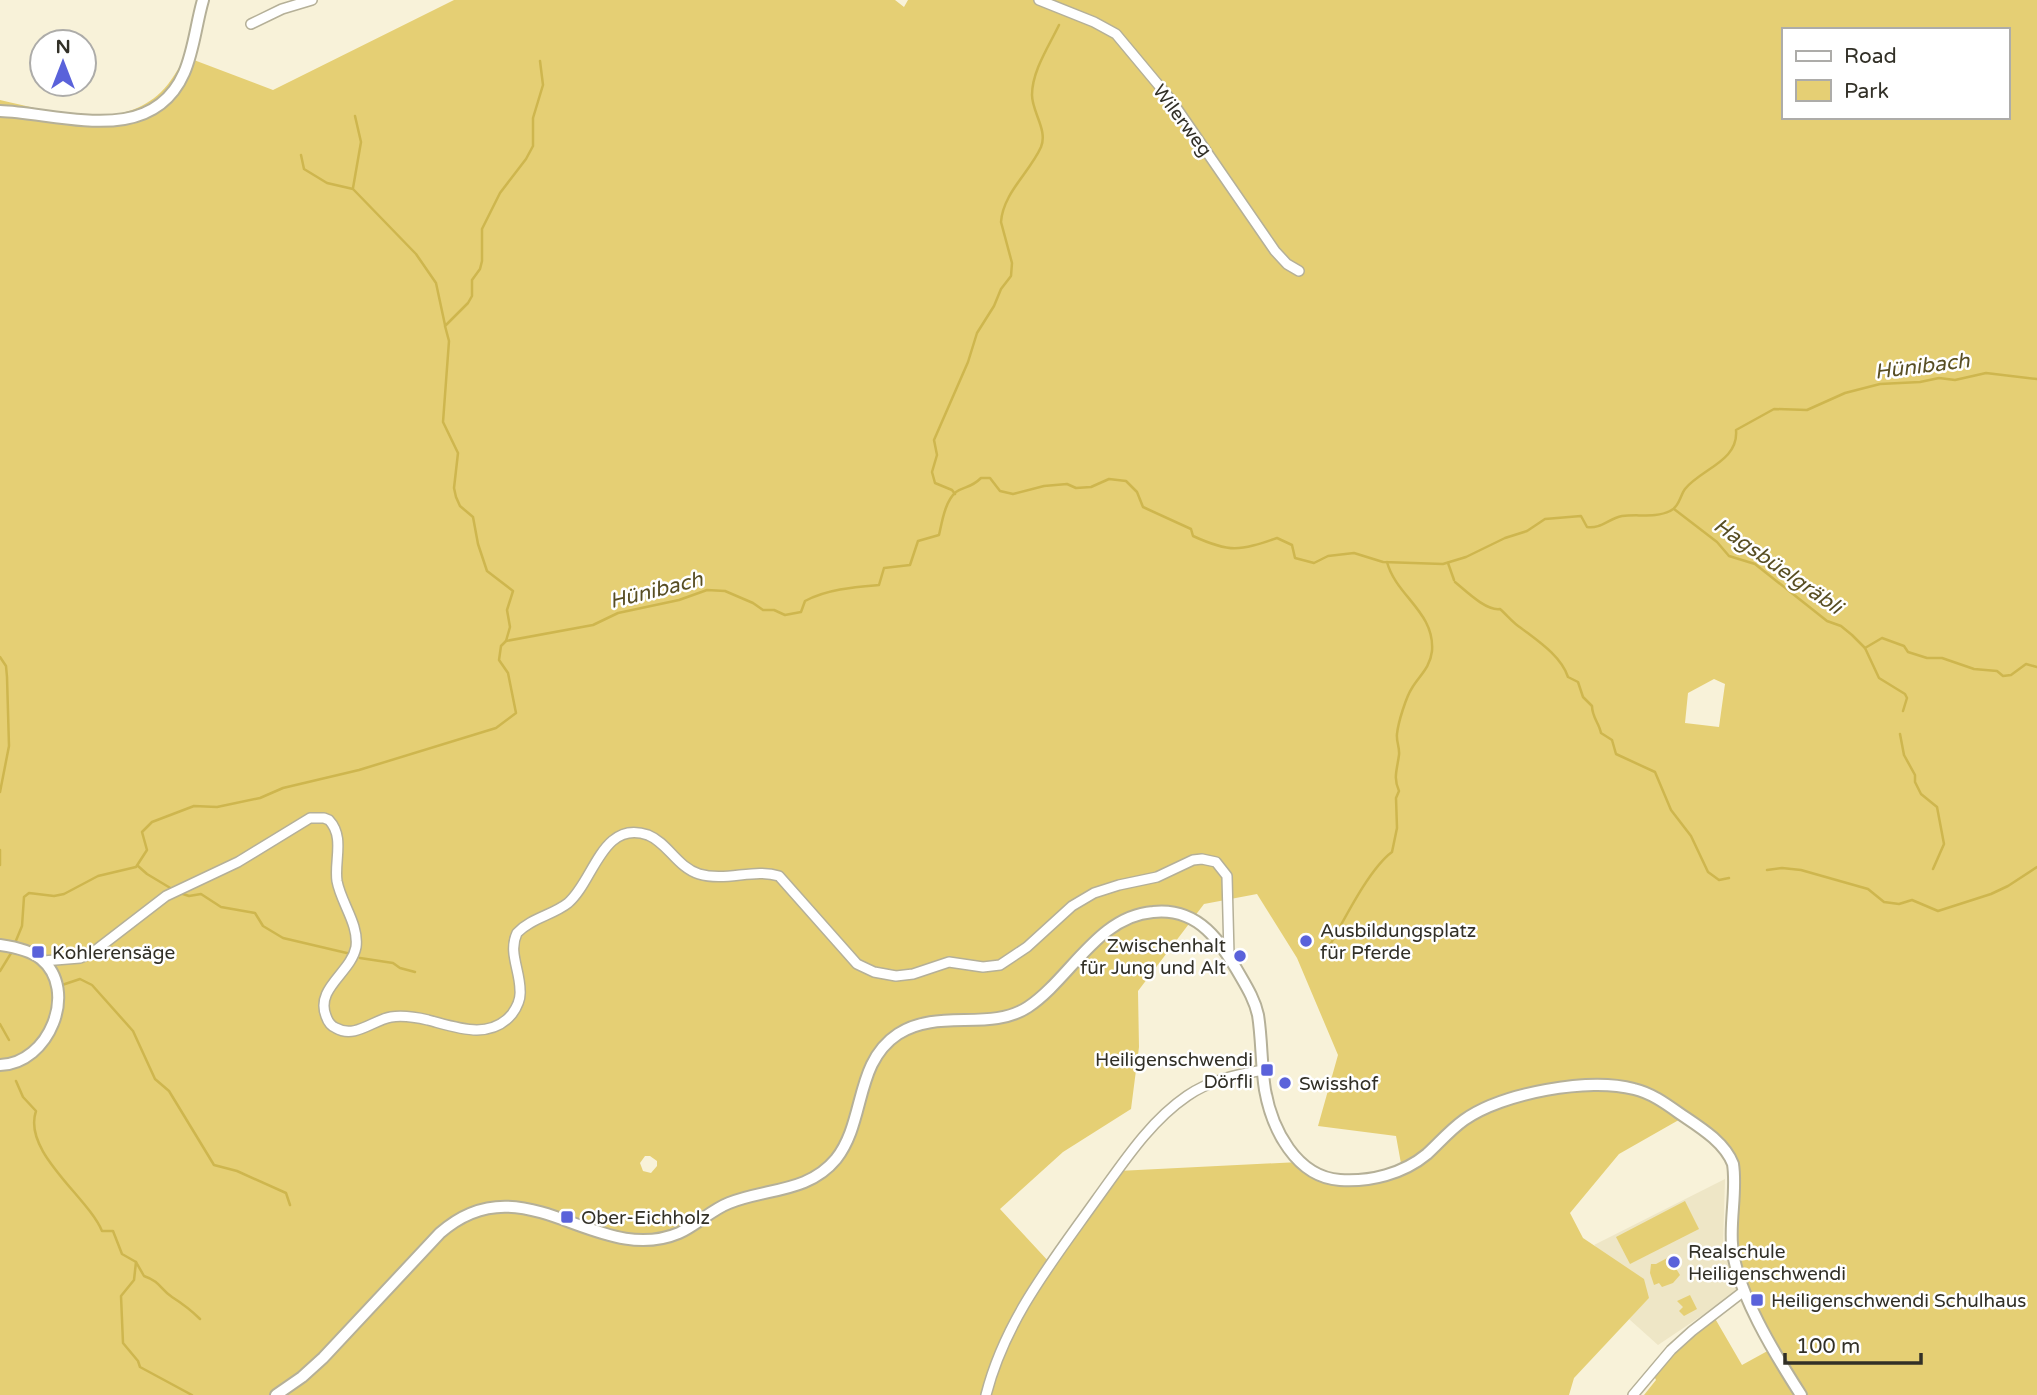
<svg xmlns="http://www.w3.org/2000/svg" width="2037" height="1395" viewBox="0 0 2037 1395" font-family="'Varela Round',sans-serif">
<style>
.built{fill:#eee6c6}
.green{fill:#e5cf74;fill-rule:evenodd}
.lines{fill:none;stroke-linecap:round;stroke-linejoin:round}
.stream{stroke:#ceb64e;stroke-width:2.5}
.minor-casing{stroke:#b5b098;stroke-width:12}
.tertiary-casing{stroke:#b5b098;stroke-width:14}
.minor{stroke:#fff;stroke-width:9}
.tertiary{stroke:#fff;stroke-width:10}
.poi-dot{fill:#5a62da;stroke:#fff;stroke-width:2.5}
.labels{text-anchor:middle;stroke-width:5;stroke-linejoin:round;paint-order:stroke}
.street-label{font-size:19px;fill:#323027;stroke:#fff}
.poi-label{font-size:19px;fill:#323027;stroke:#fff;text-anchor:start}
.water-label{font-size:21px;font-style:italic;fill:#584e23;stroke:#fff}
</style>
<rect width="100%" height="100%" fill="#f8f2d9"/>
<polygon class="built" points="1725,1179 1723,1245 1737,1292 1658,1345 1629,1319 1649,1298 1594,1245"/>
<g class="green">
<path d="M 454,0 L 895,0 L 904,7 L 908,0 L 2037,0 L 2037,1395 L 1644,1395 L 1656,1380 L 1652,1372 L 1713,1315 L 1742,1365 L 1773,1348 L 1737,1275 L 1733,1164 L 1684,1117 L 1619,1154 L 1570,1213 L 1583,1238 L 1644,1279 L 1649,1298 L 1574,1378 L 1569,1395 L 0,1395 L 0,100 C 49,111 119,133 161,92 C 171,83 178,68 186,57 L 273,90 ZM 1783,30 L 2007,30 L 2007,117 L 1783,117 ZM 1714,679 L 1725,684 L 1719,727 L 1685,723 L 1688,693 ZM 1257,894 L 1297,958 L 1338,1055 L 1318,1126 L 1396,1136 L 1402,1169 L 1334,1180 L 1299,1162 L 1118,1171 L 1050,1263 L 1000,1209 L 1063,1152 L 1131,1109 L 1139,1047 L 1138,991 L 1204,904 ZM 645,1156 L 650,1156 L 657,1161 L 657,1166 L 651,1173 L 643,1171 L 640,1163 Z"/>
<polygon points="1685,1201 1699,1229 1630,1264 1616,1237"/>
<polygon points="1669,1257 1680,1275 1673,1283 1662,1287 1659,1283 1654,1285 1650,1273 1651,1264 1656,1264"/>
<polygon points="1690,1295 1697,1309 1684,1316 1679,1311 1683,1307 1677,1301"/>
</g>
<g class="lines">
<g class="stream">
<polyline points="301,155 304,169 327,183 353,189 416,254 436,283 445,325"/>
<polyline points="353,188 361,142 355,116"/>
<path d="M 955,494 L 952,490 L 935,483 L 932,472 L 937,455 L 934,440 L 968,362 L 977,333 L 994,306 L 1001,289 L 1011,276 L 1012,263 L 1001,222 C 1003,193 1030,172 1041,147 C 1048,130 1032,112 1032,95 C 1032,71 1049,46 1059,25"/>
<polyline points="1674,509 1717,542 1729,556 1755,564 1827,621 1841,626 1852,635 1865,648 1879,678 1905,694 1907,698 1903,711"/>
<polyline points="1448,563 1454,580"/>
<path d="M 1455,582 C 1466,591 1486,611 1500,609 C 1507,615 1513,623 1521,628 C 1538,641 1561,656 1568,677 L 1578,682 L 1583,697 L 1592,706 C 1592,717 1599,723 1601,733 L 1612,740 L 1616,754 L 1655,772 L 1671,810 L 1691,836 L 1708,872 L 1719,880 L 1729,878"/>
<polyline points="506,641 510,627 507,610 513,591 487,571 478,544 473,517 460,506 456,497 454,488 458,453 443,422 449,341 445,326 468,303 472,296 472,280 480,269 482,261 482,229 500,193 526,159 533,146 533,118 543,85 540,61"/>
<polyline points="1865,648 1882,638 1904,646 1908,652 1927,658 1942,658 1974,669 1997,671 2003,676 2011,675 2026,664 2037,667"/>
<polyline points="0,657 6,666 7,677 9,746 0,792"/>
<polyline points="1900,734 1904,755 1915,775 1915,782 1921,794 1937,807 1944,844 1933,869"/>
<polyline points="0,850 0,865"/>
<polyline points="138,866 147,874 172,889"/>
<polyline points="1767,870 1782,868 1801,870 1868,889 1884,902 1899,904 1912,900 1938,911 1991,894 2008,886 2037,867"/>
<polyline points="180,893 189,896 201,894 221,907 255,913 263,926 283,938 351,954"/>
<path d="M 15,943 L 22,926 L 24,897 L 29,893 L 54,896 L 64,894 L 98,876 L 136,867 L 147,850 L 142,832 L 152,822 L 194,806 L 217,807 L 260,798 L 283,788 L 359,770 L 496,728 L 516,713 L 508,673 L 499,660 L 501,646 L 506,641 L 593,625 L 618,613 L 679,600 L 707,590 L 725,591 L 753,603 L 763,610 L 774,610 L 785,615 L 801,612 L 805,601 C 827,589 855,587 879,585 L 884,568 L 910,565 L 918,541 L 939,535 C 942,522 945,501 956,492 C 965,486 971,488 981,478 L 990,478 L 1000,491 L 1013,494 L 1044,486 L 1067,484 L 1076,488 L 1091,487 L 1109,479 L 1126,481 L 1137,492 L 1143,507 L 1191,529 L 1193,536 C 1230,553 1239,551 1277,538 L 1292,545 L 1295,558 L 1314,563 L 1328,556 L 1354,553 L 1383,562 L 1443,564 L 1466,557 L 1505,538 L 1527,531 L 1545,519 L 1581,516 L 1587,527 C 1601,529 1608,519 1622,516 C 1637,514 1656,518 1670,511 C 1679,507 1680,496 1685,489 C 1701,469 1739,461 1736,430 L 1774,409 L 1807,410 L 1845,393 L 1880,384 L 1920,382 L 1939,378 L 1955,380 L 1986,373 L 2037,379"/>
<path d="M 1330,945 C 1344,920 1369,869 1392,852 L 1397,828 L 1396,798 L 1399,791 C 1393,778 1397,770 1399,755 C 1400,748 1396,741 1397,734 C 1398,723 1406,697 1412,688 C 1420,675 1430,668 1432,651 C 1435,612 1396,596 1387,562"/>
<polyline points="360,958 393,963 400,968 415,972"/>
<polyline points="0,971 13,950"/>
<polyline points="62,985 80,979 92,985 133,1031 155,1079 169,1091 214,1165 237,1171 286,1193 290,1205"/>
<polyline points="0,1024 9,1040"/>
<path d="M 16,1081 L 23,1097 L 36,1111 C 22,1152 88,1197 102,1231 L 113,1231 L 122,1254 L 136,1262 L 134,1280 L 121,1296 L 123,1343 L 138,1361 L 140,1367 L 192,1395"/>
<path d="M 136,1262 L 144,1276 C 161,1282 160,1289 172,1297 C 183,1304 191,1310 200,1319"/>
</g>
<defs>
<g id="minor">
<polyline points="1039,0 1094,22 1116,34 1171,100 1275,251 1287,264 1299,271"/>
<polyline points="251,24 282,9 312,0"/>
<path d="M 43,961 L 80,958 L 92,953 L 166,896 L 238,862 L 310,818 L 324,818 L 329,820 C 345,837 334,861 337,881 C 341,903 359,924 356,947 C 351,973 315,988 326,1016 C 328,1022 331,1026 336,1028 C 355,1039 373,1020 391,1017 C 404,1015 415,1017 428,1020 C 455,1027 490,1041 512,1014 C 517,1007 521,999 520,990 C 520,970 508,952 517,933 C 531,918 553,915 568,903 C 594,881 602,819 648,835 C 668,843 677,867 699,874 C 726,882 754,868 779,876 L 857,964 L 874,972 L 896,976 L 913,974 L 949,962 L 983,967 L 1000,965 L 1027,947 L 1072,906 L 1094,893 L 1119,885 L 1157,877 L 1193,860 L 1202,859 L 1216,862 L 1227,876 L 1229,955"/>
<path d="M 986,1395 C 1005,1320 1052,1262 1096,1200 C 1123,1163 1149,1122 1187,1096 C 1210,1080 1236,1075 1263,1070"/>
<polyline points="1633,1395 1671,1350 1692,1331 1744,1291"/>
</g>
<g id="tertiary">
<path d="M 0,111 C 60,113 151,148 184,73 C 194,50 196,24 203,0"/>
<path d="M 0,945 C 14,947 30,950 41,959 C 79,990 49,1064 0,1065"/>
<path d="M 276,1395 L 302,1377 L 323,1358 L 440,1233 C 524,1159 596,1268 679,1233 C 697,1225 711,1210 729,1203 C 766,1188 808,1193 836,1159 C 866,1121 854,1063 898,1034 C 938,1008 990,1032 1028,1007 C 1070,979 1098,916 1153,912 C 1199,907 1221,942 1241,977 C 1248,989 1255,1001 1258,1015 C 1262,1040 1261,1065 1265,1090 C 1272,1129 1296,1177 1340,1180 C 1370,1182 1403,1174 1427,1154 C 1439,1143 1450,1130 1464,1120 C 1502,1093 1589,1077 1634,1089 C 1651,1093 1665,1103 1679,1113 C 1698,1126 1724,1141 1733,1164 C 1737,1190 1730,1218 1732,1244 C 1735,1290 1776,1356 1801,1395"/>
</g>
</defs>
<use href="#minor" class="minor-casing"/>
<use href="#tertiary" class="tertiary-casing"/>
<use href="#minor" class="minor"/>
<use href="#tertiary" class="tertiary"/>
</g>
<g class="poi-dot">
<circle cx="1306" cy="941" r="7"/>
<rect x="31" y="945" width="14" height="14" rx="3.5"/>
<circle cx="1240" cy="956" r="7"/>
<rect x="1260" y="1063" width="14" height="14" rx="3.5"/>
<circle cx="1285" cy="1083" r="7"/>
<rect x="560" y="1210" width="14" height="14" rx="3.5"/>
<circle cx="1674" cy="1262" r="7"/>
<rect x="1750" y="1293" width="14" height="14" rx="3.5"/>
</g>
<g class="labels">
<g class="street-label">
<text transform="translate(1183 120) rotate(53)" y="7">Wilerweg</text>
</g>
<g class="poi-label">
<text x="1320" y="937">Ausbildungsplatz<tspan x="1320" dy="22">für Pferde</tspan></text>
<text x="1226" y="952" text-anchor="end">Zwischenhalt<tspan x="1226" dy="22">für Jung und Alt</tspan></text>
<text x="52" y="959">Kohlerensäge</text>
<text x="1253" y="1066" text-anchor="end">Heiligenschwendi<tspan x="1253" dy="22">Dörfli</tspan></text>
<text x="1299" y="1090">Swisshof</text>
<text x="581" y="1224">Ober-Eichholz</text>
<text x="1688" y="1258">Realschule<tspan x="1688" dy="22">Heiligenschwendi</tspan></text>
<text x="1771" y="1307">Heiligenschwendi Schulhaus</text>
</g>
<g class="water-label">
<text transform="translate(1922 366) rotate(-7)" y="7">Hünibach</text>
<text transform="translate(1778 566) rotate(35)" y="7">Hagsbüelgräbli</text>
<text transform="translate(656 590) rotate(-14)" y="7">Hünibach</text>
</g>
</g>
<rect x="1782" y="28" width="228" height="91" fill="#ffffff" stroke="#adaca9" stroke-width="2"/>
<rect x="1796" y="51" width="35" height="10" fill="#ffffff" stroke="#adaca9" stroke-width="2"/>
<text x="1844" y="63" font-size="21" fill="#323027">Road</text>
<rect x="1796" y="80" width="35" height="21" fill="#e5cf74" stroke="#adaca9" stroke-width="2"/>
<text x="1844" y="98" font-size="21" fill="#323027">Park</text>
<g transform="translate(63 63)"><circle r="33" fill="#ffffff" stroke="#adaca9" stroke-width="2"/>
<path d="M0-5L12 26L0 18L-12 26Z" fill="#5a62da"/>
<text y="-10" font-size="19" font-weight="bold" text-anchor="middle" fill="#323027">N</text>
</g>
<path d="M1785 1353v10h136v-10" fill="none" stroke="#323027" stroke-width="3.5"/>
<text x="1796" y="1353" font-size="21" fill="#323027" stroke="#ffffff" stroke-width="5" paint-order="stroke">100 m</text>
</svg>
